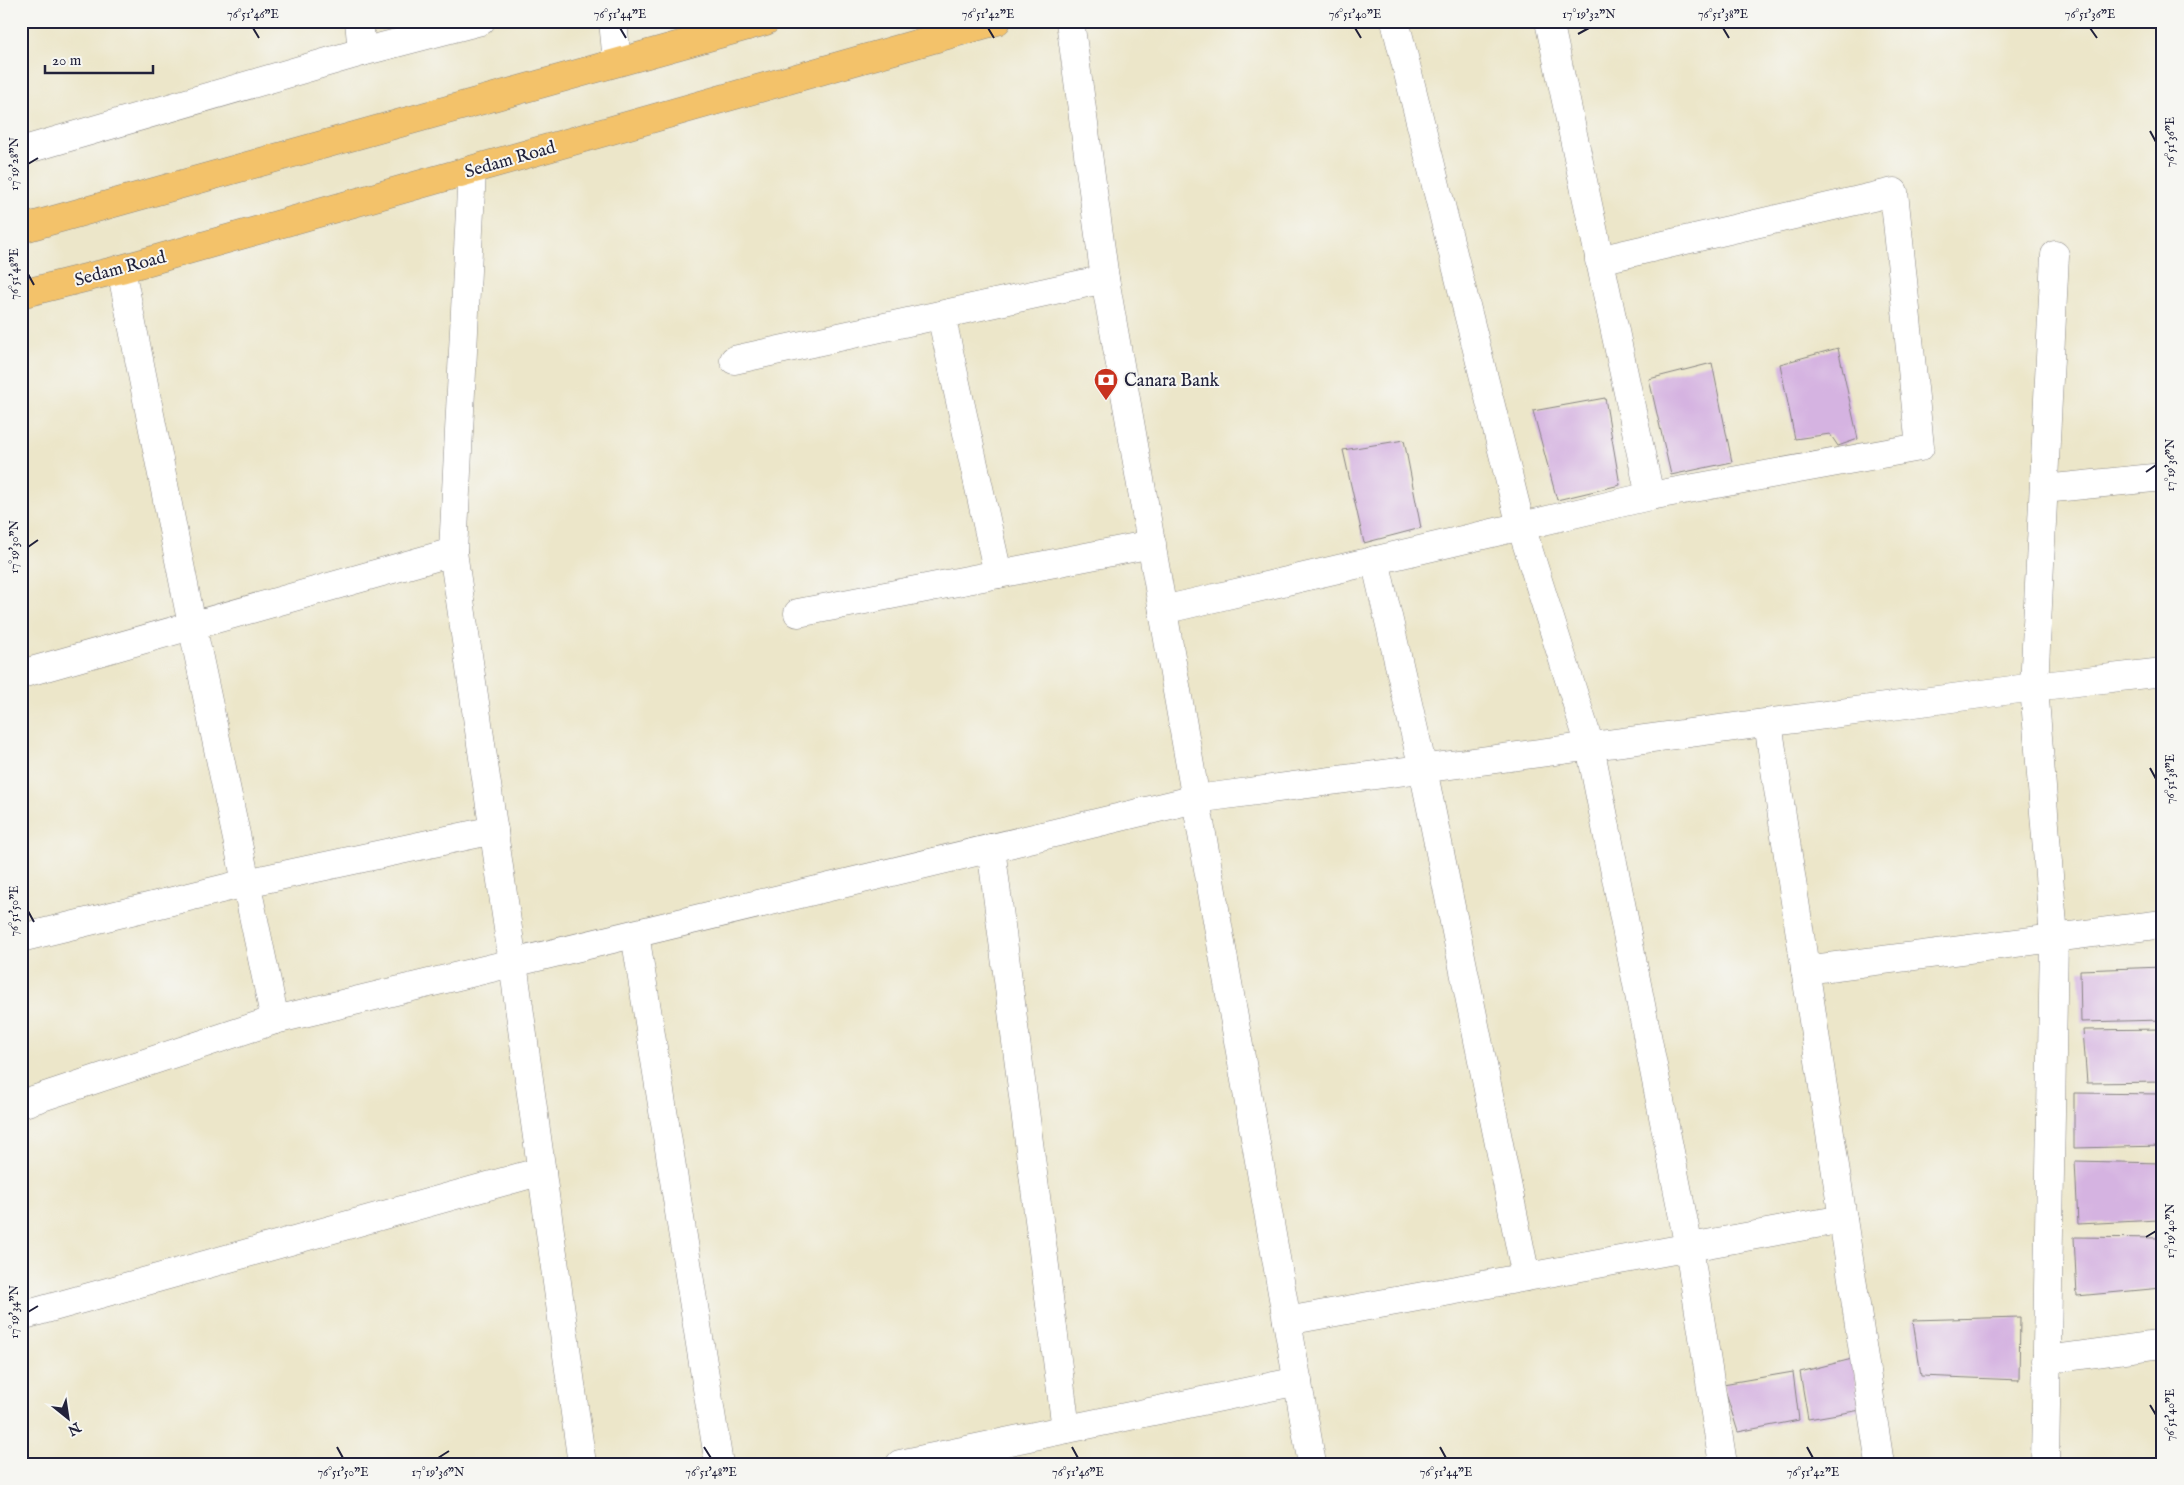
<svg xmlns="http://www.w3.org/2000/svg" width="2184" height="1485" viewBox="0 0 2184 1485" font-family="'IM FELL English',serif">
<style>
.building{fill:#d5b3e1}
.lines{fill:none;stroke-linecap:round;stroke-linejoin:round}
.minor-casing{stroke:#878482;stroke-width:29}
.primary-casing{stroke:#878482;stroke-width:29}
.minor{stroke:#fff;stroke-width:28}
.primary{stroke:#f3c26a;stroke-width:28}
.ticks{fill:none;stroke:#22223b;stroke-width:2}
.labels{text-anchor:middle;stroke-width:4;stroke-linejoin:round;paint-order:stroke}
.street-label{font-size:18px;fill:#22223b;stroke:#f6f6f2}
.poi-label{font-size:18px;fill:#22223b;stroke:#f6f6f2;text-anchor:start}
.neatline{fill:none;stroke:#22223b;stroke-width:2}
.ticks-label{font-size:12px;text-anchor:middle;fill:#22223b}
</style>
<rect width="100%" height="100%" fill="#f6f6f2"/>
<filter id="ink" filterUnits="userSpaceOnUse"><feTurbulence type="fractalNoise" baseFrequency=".02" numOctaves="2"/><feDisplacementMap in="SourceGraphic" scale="10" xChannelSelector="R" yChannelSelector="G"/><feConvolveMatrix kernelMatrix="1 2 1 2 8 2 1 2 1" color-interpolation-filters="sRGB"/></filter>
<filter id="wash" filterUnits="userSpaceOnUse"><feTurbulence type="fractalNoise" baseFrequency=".0096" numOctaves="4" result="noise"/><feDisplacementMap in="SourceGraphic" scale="20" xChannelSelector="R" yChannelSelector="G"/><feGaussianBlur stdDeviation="1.12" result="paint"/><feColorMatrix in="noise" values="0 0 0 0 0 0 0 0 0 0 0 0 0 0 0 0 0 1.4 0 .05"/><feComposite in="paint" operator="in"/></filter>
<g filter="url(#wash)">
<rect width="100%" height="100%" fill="#ece6c9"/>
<g id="blocks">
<g class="building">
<polygon points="1838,348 1858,439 1838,446 1830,434 1795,439 1780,364"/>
<polygon points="1712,363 1732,462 1671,475 1649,379"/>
<polygon points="1605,398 1620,485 1557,500 1533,411"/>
<polygon points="1404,440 1421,528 1364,543 1343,450"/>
<polygon points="2163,967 2163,1020 2081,1022 2080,970"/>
<polygon points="2163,1029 2163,1082 2087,1083 2083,1030"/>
<polygon points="2074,1093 2163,1094 2163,1146 2074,1148"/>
<polygon points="2075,1161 2161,1163 2159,1220 2078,1224"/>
<polygon points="2074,1237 2163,1238 2162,1288 2077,1296"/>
<polygon points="2020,1317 2019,1380 1921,1376 1913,1320"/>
<polygon points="1852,1359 1861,1410 1808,1419 1800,1372"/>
<polygon points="1793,1372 1799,1420 1738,1432 1723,1384"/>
</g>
</g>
</g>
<g filter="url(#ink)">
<use href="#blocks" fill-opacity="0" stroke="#878482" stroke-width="1"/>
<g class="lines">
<defs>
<g id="minor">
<polyline points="359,21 362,52"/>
<polyline points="613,21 617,62"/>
<polyline points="1070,21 1105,279 1312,1464"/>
<polyline points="1395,21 1521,526 1590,746 1689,1248 1723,1464"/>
<polyline points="21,151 362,52 481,21"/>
<polyline points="1599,260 1894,192 1920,447 1650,496"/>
<polyline points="121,269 192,625 275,1020 1196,799 2034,687 2163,672"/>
<polyline points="941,315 998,574"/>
<polyline points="734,360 1105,279"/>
<polyline points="2044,489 2163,477"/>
<polyline points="453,552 472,170"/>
<polyline points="1375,560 1423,769 1526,1277"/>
<polyline points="1163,610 1650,496 1549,21"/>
<polyline points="798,613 1152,544"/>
<polyline points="21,674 453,552 513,963 582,1464"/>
<polyline points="1768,723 1880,1464"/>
<polyline points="991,848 1066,1429"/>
<polyline points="635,934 719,1464"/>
<polyline points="21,938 246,883 494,830"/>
<polyline points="1805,970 2163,924"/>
<polyline points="21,1104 275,1020"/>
<polyline points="21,1316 542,1171"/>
<polyline points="1287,1321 1843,1219"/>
<polyline points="2046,1360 2163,1344"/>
<polyline points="900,1464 1298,1381"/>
<polyline points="2045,1464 2054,938 2034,687 2055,255"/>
</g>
<g id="primary">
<polyline points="21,229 766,21"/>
<polyline points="21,294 121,269 997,21"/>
</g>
</defs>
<use href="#minor" class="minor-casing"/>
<use href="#primary" class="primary-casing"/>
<use href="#minor" class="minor"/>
<use href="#primary" class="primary"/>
</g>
</g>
<path class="ticks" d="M 253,28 L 259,38M 620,28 L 626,38M 988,28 L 994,38M 1355,28 L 1361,38M 1723,28 L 1729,38M 2090,28 L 2097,38M 1578,34 L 1589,28M 2150,131 L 2156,142M 28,164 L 38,158M 28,274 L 34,285M 2146,472 L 2156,465M 28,547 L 38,540M 2150,768 L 2156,779M 28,911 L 34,922M 2146,1237 L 2156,1231M 28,1312 L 38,1306M 2150,1405 L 2156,1415M 337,1447 L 343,1458M 704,1447 L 711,1458M 1072,1447 L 1078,1458M 1440,1447 L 1446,1458M 1807,1447 L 1813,1458M 438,1458 L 449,1451"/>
<defs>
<symbol id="bank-pin" viewBox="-11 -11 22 30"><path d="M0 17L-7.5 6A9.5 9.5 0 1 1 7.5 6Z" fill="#c8321e" stroke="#f6f6f2"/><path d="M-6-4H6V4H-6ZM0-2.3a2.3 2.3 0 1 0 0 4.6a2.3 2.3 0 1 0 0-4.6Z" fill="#fff"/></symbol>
</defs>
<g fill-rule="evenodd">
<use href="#bank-pin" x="1092" y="366" width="28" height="38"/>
</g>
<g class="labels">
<g class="street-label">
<text transform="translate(510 159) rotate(-16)" y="6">Sedam Road</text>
<text transform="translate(120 268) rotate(-15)" y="6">Sedam Road</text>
</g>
<g class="poi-label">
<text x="1124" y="386">Canara Bank</text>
</g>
</g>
<rect width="2184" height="1485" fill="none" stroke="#f6f6f2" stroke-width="55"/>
<g transform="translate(68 1418) rotate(150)" stroke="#f6f6f2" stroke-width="4" paint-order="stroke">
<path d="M0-4L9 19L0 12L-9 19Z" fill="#22223b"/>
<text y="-8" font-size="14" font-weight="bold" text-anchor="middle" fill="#22223b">N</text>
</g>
<path d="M45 65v8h108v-8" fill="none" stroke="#22223b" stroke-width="2.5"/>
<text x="52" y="65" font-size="15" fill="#22223b" stroke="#f6f6f2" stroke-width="4" paint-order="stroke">20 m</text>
<rect x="28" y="28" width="2128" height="1430" class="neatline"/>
<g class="ticks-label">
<text x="253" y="18">76°51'46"E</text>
<text x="620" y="18">76°51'44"E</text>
<text x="988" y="18">76°51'42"E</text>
<text x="1355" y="18">76°51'40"E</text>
<text x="1589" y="18">17°19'32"N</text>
<text x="1723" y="18">76°51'38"E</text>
<text x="2090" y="18">76°51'36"E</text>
<text transform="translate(2170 142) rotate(-90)" y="4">76°51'36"E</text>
<text transform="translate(14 164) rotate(-90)" y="4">17°19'28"N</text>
<text transform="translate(14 274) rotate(-90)" y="4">76°51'48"E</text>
<text transform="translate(2170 465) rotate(-90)" y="4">17°19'36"N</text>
<text transform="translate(14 547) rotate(-90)" y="4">17°19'30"N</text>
<text transform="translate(2170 779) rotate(-90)" y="4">76°51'38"E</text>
<text transform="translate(14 911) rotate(-90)" y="4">76°51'50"E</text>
<text transform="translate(2170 1231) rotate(-90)" y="4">17°19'40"N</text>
<text transform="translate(14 1312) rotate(-90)" y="4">17°19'34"N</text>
<text transform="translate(2170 1415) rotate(-90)" y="4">76°51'40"E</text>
<text x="343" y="1476">76°51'50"E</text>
<text x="438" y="1476">17°19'36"N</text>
<text x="711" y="1476">76°51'48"E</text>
<text x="1078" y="1476">76°51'46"E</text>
<text x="1446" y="1476">76°51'44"E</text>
<text x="1813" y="1476">76°51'42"E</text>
</g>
</svg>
